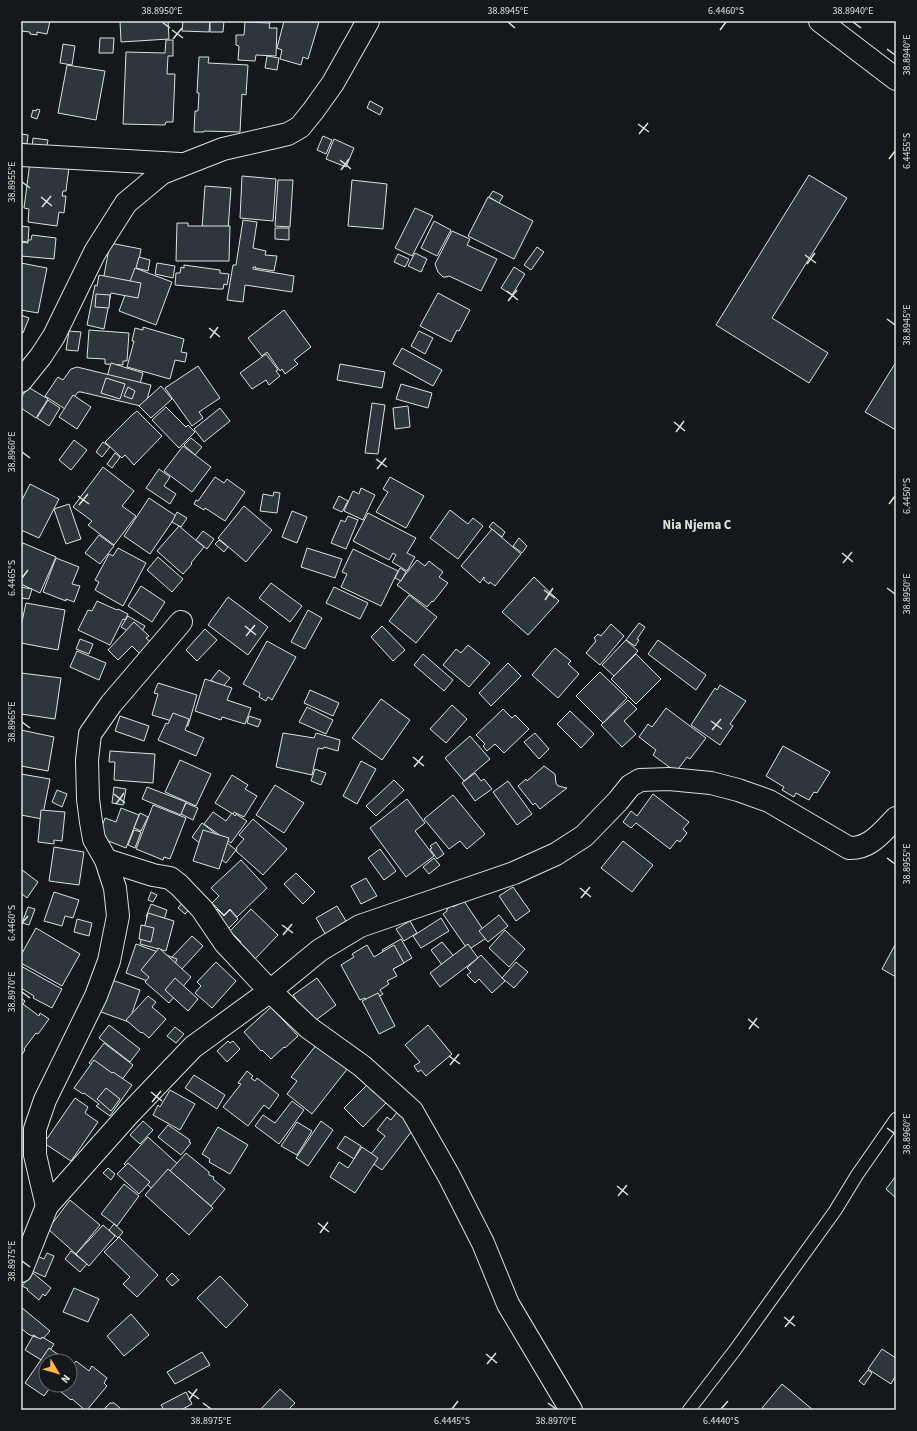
<svg xmlns="http://www.w3.org/2000/svg" width="917" height="1431" viewBox="0 0 917 1431" font-family="'Source Sans 3',sans-serif">
<style>
.building{fill:#2c363c;stroke:#d8e6dc}
.lines{fill:none;stroke-linecap:round;stroke-linejoin:round}
.service-casing{stroke:#d8e6dc;stroke-width:14}
.minor-casing{stroke:#d8e6dc;stroke-width:24}
.service{stroke:#14181c;stroke-width:12}
.minor{stroke:#14181c;stroke-width:22}
.ticks{fill:none;stroke:#d8e6dc;stroke-width:1.5}
.labels{text-anchor:middle;stroke-width:3;stroke-linejoin:round;paint-order:stroke}
.quarter-label{font-size:13px;font-weight:bold;fill:#d8e6dc;stroke:#14181c}
.neatline{fill:none;stroke:#d8e6dc;stroke-width:1.5}
.ticks-label{font-size:10px;text-anchor:middle;fill:#d8e6dc}
</style>
<rect width="100%" height="100%" fill="#14181c"/>
<g class="building">
<polygon points="21,21 50,21 47,34 37,32 37,35 30,34 30,32 21,31"/>
<polygon points="120,21 168,21 169,39 121,42"/>
<polygon points="183,21 210,21 209,32 182,31"/>
<polygon points="210,21 224,21 223,32 210,32"/>
<polygon points="284,21 319,22 308,59 303,57 301,65 280,59 282,50 277,48"/>
<polygon points="245,22 270,23 269,28 277,28 276,56 256,55 255,61 238,60 239,46 236,45 236,35 244,35"/>
<polygon points="100,38 114,38 113,53 99,53"/>
<polygon points="166,40 173,40 173,56 168,56 167,74 175,74 173,122 166,122 165,125 123,124 126,52 165,53"/>
<polygon points="63,44 75,46 72,65 60,63"/>
<polygon points="267,56 279,58 277,70 265,68"/>
<polygon points="199,57 209,57 208,63 248,65 246,95 242,94 240,132 204,131 204,132 194,132 195,111 198,111 199,93 197,93"/>
<polygon points="67,65 105,71 96,120 58,113"/>
<polygon points="370,101 383,108 380,115 367,108"/>
<polygon points="37,109 40,110 37,119 31,117 33,110 36,111"/>
<polygon points="21,134 28,135 27,144 21,143"/>
<polygon points="323,136 332,140 326,154 317,150"/>
<polygon points="33,138 48,140 46,150 32,148"/>
<polygon points="334,139 354,148 346,167 326,159"/>
<polygon points="30,162 69,167 66,191 63,191 62,196 66,196 64,213 59,212 57,226 28,222 29,209 24,208"/>
<polygon points="809,175 847,198 772,318 828,353 809,383 716,325"/>
<polygon points="242,176 276,179 273,221 240,218"/>
<polygon points="278,180 293,180 290,227 275,226"/>
<polygon points="352,180 387,184 383,229 348,226"/>
<polygon points="205,186 231,188 228,230 202,228"/>
<polygon points="493,191 503,196 499,203 489,197"/>
<polygon points="488,197 533,221 514,259 468,236"/>
<polygon points="415,208 433,216 412,256 395,248"/>
<polygon points="243,220 257,222 253,248 266,251 265,255 277,256 274,271 255,268 256,267 253,267 253,269 294,276 292,292 245,285 243,302 227,300 233,265 236,265"/>
<polygon points="434,221 451,230 437,256 421,248"/>
<polygon points="177,223 188,223 188,226 230,226 229,261 176,261"/>
<polygon points="21,226 29,227 28,242 21,241"/>
<polygon points="275,228 289,228 289,240 275,239"/>
<polygon points="452,231 470,239 467,245 497,259 481,291 449,276 446,277 443,277 438,272 435,264"/>
<polygon points="32,235 56,238 54,259 21,256 21,242 28,243 28,240 31,240"/>
<polygon points="110,243 141,249 134,286 103,281"/>
<polygon points="537,247 544,252 531,270 524,265"/>
<polygon points="415,253 427,259 421,272 408,266"/>
<polygon points="398,254 409,259 405,267 394,262"/>
<polygon points="139,257 150,260 148,271 136,268"/>
<polygon points="21,263 47,268 38,313 21,310"/>
<polygon points="157,263 175,266 173,278 155,274"/>
<polygon points="184,265 220,270 220,273 229,274 227,285 224,284 223,289 218,289 175,285 176,273 180,273 181,267 184,268"/>
<polygon points="514,267 525,274 512,295 501,288"/>
<polygon points="135,268 172,282 156,325 119,311"/>
<polygon points="99,275 141,283 138,298 111,293 104,329 87,325 95,285 97,286"/>
<polygon points="438,293 470,310 459,331 457,330 451,342 420,326"/>
<polygon points="96,294 110,295 109,308 95,307"/>
<polygon points="284,310 311,347 294,360 298,364 285,374 282,369 280,371 267,352 262,356 248,338"/>
<polygon points="21,315 29,318 23,333 21,333"/>
<polygon points="143,327 184,339 181,352 187,353 185,362 175,360 170,379 127,367 134,341 132,341 135,328 143,330"/>
<polygon points="89,330 129,333 127,361 123,361 123,365 105,364 105,359 87,358"/>
<polygon points="69,331 81,332 78,351 66,350"/>
<polygon points="419,331 433,338 425,354 411,346"/>
<polygon points="402,348 442,370 433,386 393,364"/>
<polygon points="266,354 278,370 276,371 280,376 269,385 266,380 252,389 240,373"/>
<polygon points="896,362 896,430 865,412"/>
<polygon points="111,363 143,373 139,387 107,377"/>
<polygon points="340,364 385,372 382,388 337,380"/>
<polygon points="198,366 220,398 199,412 203,418 192,426 165,388"/>
<polygon points="77,367 151,385 145,407 81,392 78,392 65,409 45,396 58,377 63,380 71,369"/>
<polygon points="106,378 125,384 120,399 101,393"/>
<polygon points="401,384 432,393 428,408 396,399"/>
<polygon points="161,386 172,399 151,418 139,406"/>
<polygon points="28,387 48,399 36,418 21,408 21,398"/>
<polygon points="128,387 135,391 132,399 124,396"/>
<polygon points="73,395 91,407 77,429 59,417"/>
<polygon points="48,400 60,408 49,426 37,418"/>
<polygon points="372,403 385,405 378,454 365,453"/>
<polygon points="408,406 410,427 395,429 393,408"/>
<polygon points="166,407 186,427 188,425 195,432 179,448 152,420"/>
<polygon points="220,408 230,421 204,442 194,429"/>
<polygon points="137,411 162,436 134,465 125,455 122,458 105,442 133,414"/>
<polygon points="191,438 202,447 195,455 184,445"/>
<polygon points="74,440 87,450 71,470 59,460"/>
<polygon points="103,442 110,447 102,457 96,452"/>
<polygon points="183,446 211,467 192,492 164,471"/>
<polygon points="115,453 120,457 112,468 107,464"/>
<polygon points="103,467 134,491 122,506 136,516 114,545 88,525 92,521 73,507"/>
<polygon points="159,469 170,477 164,486 176,494 170,504 146,488"/>
<polygon points="215,477 224,483 227,479 245,492 225,521 205,508 204,510 194,504 196,500 198,501"/>
<polygon points="390,477 424,496 406,528 376,512 388,492 383,489"/>
<polygon points="30,484 59,499 39,538 21,530 21,502"/>
<polygon points="361,488 375,495 363,520 344,511 353,491 359,494"/>
<polygon points="274,492 280,493 277,513 260,511 263,494 273,496"/>
<polygon points="339,496 348,501 342,512 333,508"/>
<polygon points="149,498 176,516 150,554 124,536"/>
<polygon points="69,504 81,539 66,544 54,509"/>
<polygon points="244,506 272,530 246,562 218,538"/>
<polygon points="450,510 468,524 473,518 483,526 458,559 430,538"/>
<polygon points="292,511 307,517 297,543 282,537"/>
<polygon points="177,512 187,518 181,527 172,522"/>
<polygon points="368,513 416,538 407,553 415,557 407,571 392,562 396,555 393,553 389,560 353,541"/>
<polygon points="348,516 358,520 346,549 331,543 341,520 345,522"/>
<polygon points="493,522 505,532 502,537 489,527"/>
<polygon points="179,526 204,547 191,563 192,564 183,574 157,551"/>
<polygon points="492,529 521,554 495,586 490,582 489,584 484,580 484,577 480,583 461,566"/>
<polygon points="203,531 214,539 207,549 196,540"/>
<polygon points="99,535 114,546 100,564 85,553"/>
<polygon points="519,538 527,546 522,553 513,546"/>
<polygon points="219,540 228,547 224,552 215,544"/>
<polygon points="23,543 56,557 40,593 21,584 21,549"/>
<polygon points="118,548 146,563 123,606 95,590 99,582 95,580 109,554 113,556"/>
<polygon points="307,548 342,559 335,578 301,567"/>
<polygon points="353,549 398,571 381,606 341,587 347,574 342,572"/>
<polygon points="158,557 183,579 172,592 147,570"/>
<polygon points="56,558 79,567 72,584 80,586 74,602 66,599 66,601 43,592"/>
<polygon points="417,560 425,566 429,561 443,572 439,577 448,583 433,602 432,601 427,607 397,585"/>
<polygon points="400,568 406,572 401,581 395,578"/>
<polygon points="534,577 559,601 528,635 502,612"/>
<polygon points="271,583 302,606 290,622 259,598"/>
<polygon points="141,586 165,602 152,622 128,606"/>
<polygon points="21,587 32,589 29,599 21,598"/>
<polygon points="334,587 368,603 360,619 326,603"/>
<polygon points="409,595 437,617 416,643 389,621"/>
<polygon points="228,597 268,627 248,655 208,625"/>
<polygon points="97,601 117,610 118,609 128,614 125,620 123,619 110,645 78,630 88,610 92,611"/>
<polygon points="26,603 65,610 58,650 21,643 21,626"/>
<polygon points="308,610 322,618 305,649 291,642"/>
<polygon points="128,616 145,626 140,635 138,634 140,632 134,628 131,633 121,627"/>
<polygon points="134,622 149,636 146,638 155,646 144,658 132,646 118,660 108,650"/>
<polygon points="639,623 645,627 637,639 639,640 635,646 626,640"/>
<polygon points="611,624 624,636 600,665 586,653 596,641 594,638 598,634 601,636"/>
<polygon points="382,626 405,650 393,661 371,637"/>
<polygon points="205,629 217,640 197,661 186,650"/>
<polygon points="80,639 93,644 89,654 76,649"/>
<polygon points="626,640 638,651 614,676 602,665"/>
<polygon points="658,640 706,675 696,690 648,654"/>
<polygon points="267,641 296,657 272,700 268,697 266,701 259,697 260,693 243,684"/>
<polygon points="468,645 490,663 469,687 443,665 456,649 461,653"/>
<polygon points="555,648 571,661 568,664 579,674 558,698 532,675"/>
<polygon points="77,651 106,663 99,680 70,667"/>
<polygon points="423,654 453,680 444,691 414,665"/>
<polygon points="636,654 661,679 636,704 611,679"/>
<polygon points="508,663 521,676 491,706 479,693"/>
<polygon points="219,670 230,678 222,688 211,680"/>
<polygon points="600,672 627,698 603,723 576,696"/>
<polygon points="21,673 61,678 55,719 21,714"/>
<polygon points="205,679 232,688 227,700 251,708 245,724 222,717 221,720 195,711"/>
<polygon points="158,683 197,695 188,726 152,715 158,694 154,693"/>
<polygon points="720,685 746,701 730,724 733,726 720,745 691,725 715,688 717,690"/>
<polygon points="310,690 339,703 333,716 304,703"/>
<polygon points="381,699 410,720 382,760 352,738"/>
<polygon points="628,700 637,709 624,721 636,734 622,747 601,725"/>
<polygon points="452,705 467,719 446,743 430,729"/>
<polygon points="307,707 333,720 326,734 299,722"/>
<polygon points="666,708 706,738 690,759 687,757 676,772 653,755 656,750 639,737 648,724 652,727"/>
<polygon points="503,709 512,718 515,715 529,729 504,753 495,744 487,751 483,746 485,744 476,735"/>
<polygon points="570,711 594,734 581,748 557,724"/>
<polygon points="173,713 189,719 185,730 204,738 196,756 158,740 166,723 168,724"/>
<polygon points="120,716 149,726 144,741 115,731"/>
<polygon points="249,716 261,720 258,727 247,723"/>
<polygon points="21,730 54,737 48,771 21,766"/>
<polygon points="283,733 314,738 316,733 340,740 338,751 324,747 323,749 318,748 312,775 276,767"/>
<polygon points="535,733 549,749 539,759 524,742"/>
<polygon points="470,736 490,759 464,781 445,758"/>
<polygon points="783,746 830,772 817,793 814,792 809,800 796,793 794,797 782,790 784,787 766,776"/>
<polygon points="110,751 155,754 153,783 114,780 115,762 109,762"/>
<polygon points="180,760 211,774 196,806 165,792"/>
<polygon points="361,761 376,769 357,804 343,796"/>
<polygon points="544,766 555,774 556,783 558,786 567,788 540,809 535,803 533,805 518,786 526,779 527,781"/>
<polygon points="315,769 326,773 321,785 311,781"/>
<polygon points="475,773 481,781 484,779 492,789 475,801 462,783"/>
<polygon points="21,774 50,779 42,819 21,815"/>
<polygon points="232,775 248,785 245,789 257,796 244,817 234,812 233,814 215,803"/>
<polygon points="394,780 404,790 376,816 366,806"/>
<polygon points="508,781 532,814 517,825 493,792"/>
<polygon points="275,785 304,803 284,833 256,815"/>
<polygon points="114,787 126,789 123,805 112,803"/>
<polygon points="147,787 186,802 181,815 142,799"/>
<polygon points="57,790 67,794 62,807 52,802"/>
<polygon points="653,794 689,822 683,829 687,833 680,842 677,840 670,849 636,823 631,828 623,822 631,811 637,816"/>
<polygon points="453,795 485,834 467,849 460,841 449,849 424,819"/>
<polygon points="407,799 425,823 415,831 434,856 406,877 370,828"/>
<polygon points="186,803 198,808 193,820 181,814"/>
<polygon points="153,805 186,818 170,859 164,857 163,860 136,849"/>
<polygon points="121,808 139,815 126,848 101,838 98,838 105,818 116,822"/>
<polygon points="41,810 65,812 62,841 54,840 54,844 38,842"/>
<polygon points="213,812 226,821 232,813 235,816 236,814 247,821 231,843 204,824"/>
<polygon points="140,813 148,817 141,831 134,828"/>
<polygon points="253,819 287,849 263,875 236,851 237,849 236,848 244,839 239,835"/>
<polygon points="202,823 236,850 226,863 218,857 211,866 197,854 199,851 197,850 202,845 192,837"/>
<polygon points="134,830 141,832 135,848 128,845"/>
<polygon points="203,830 229,838 219,869 193,861"/>
<polygon points="623,841 653,865 632,892 601,868"/>
<polygon points="436,842 444,854 437,859 430,849 432,848 430,846"/>
<polygon points="54,847 84,852 79,885 49,881"/>
<polygon points="380,849 396,871 384,880 368,858"/>
<polygon points="434,858 440,865 429,874 423,867"/>
<polygon points="241,860 267,888 237,917 230,909 224,915 212,903 219,896 211,888"/>
<polygon points="21,869 38,882 27,898 21,893"/>
<polygon points="296,873 315,892 303,904 284,884"/>
<polygon points="366,878 377,896 361,904 351,886"/>
<polygon points="513,887 530,911 516,921 499,896"/>
<polygon points="54,892 79,900 73,918 65,916 62,926 44,921"/>
<polygon points="151,892 157,895 153,902 148,900"/>
<polygon points="185,900 192,907 185,914 178,908"/>
<polygon points="464,901 488,937 468,950 443,914 447,911 447,909 452,905 453,907"/>
<polygon points="151,904 167,910 163,923 146,917"/>
<polygon points="337,906 346,921 339,925 342,929 327,937 316,918"/>
<polygon points="28,907 35,909 29,925 22,923"/>
<polygon points="217,909 224,916 230,910 238,919 227,930 212,914"/>
<polygon points="251,909 278,935 254,960 238,945 241,942 230,931"/>
<polygon points="148,913 174,921 166,951 140,944"/>
<polygon points="499,915 508,926 488,942 479,931"/>
<polygon points="441,918 449,931 421,948 413,936"/>
<polygon points="77,919 92,923 89,936 74,932"/>
<polygon points="410,921 417,933 404,941 396,929"/>
<polygon points="141,925 154,928 151,942 139,939"/>
<polygon points="36,928 80,954 62,986 21,963 21,955"/>
<polygon points="505,930 525,949 509,967 489,948"/>
<polygon points="192,936 203,946 181,970 170,959"/>
<polygon points="401,939 412,958 393,969 382,950"/>
<polygon points="442,942 457,960 445,969 431,950"/>
<polygon points="896,943 896,977 882,969"/>
<polygon points="136,944 177,959 166,988 126,973"/>
<polygon points="468,944 478,958 440,987 430,973"/>
<polygon points="367,945 374,957 394,945 404,963 393,969 397,976 387,981 389,984 380,990 383,994 368,1003 365,998 360,1000 341,965 354,957 352,954"/>
<polygon points="159,948 191,977 169,1003 145,982 149,977 141,970"/>
<polygon points="481,955 505,981 492,993 479,979 475,983 467,975 471,972 467,968"/>
<polygon points="216,962 236,981 212,1008 195,993 201,986 197,982"/>
<polygon points="516,962 528,972 514,988 502,978"/>
<polygon points="21,966 62,989 52,1008 33,998 34,996 21,988"/>
<polygon points="175,978 198,999 188,1011 165,990"/>
<polygon points="317,978 336,1005 312,1023 293,995"/>
<polygon points="112,980 140,990 129,1022 101,1012"/>
<polygon points="378,993 395,1026 379,1034 362,1001"/>
<polygon points="148,996 156,1002 152,1007 166,1019 149,1038 142,1032 141,1033 126,1020"/>
<polygon points="21,998 25,1001 23,1004 39,1016 40,1013 49,1019 38,1034 36,1033 24,1049 25,1050 21,1056"/>
<polygon points="271,1007 298,1036 285,1048 284,1047 271,1059 262,1050 261,1051 244,1032"/>
<polygon points="109,1025 140,1049 130,1062 99,1038"/>
<polygon points="428,1025 452,1054 426,1076 421,1070 418,1072 414,1066 420,1062 405,1045"/>
<polygon points="175,1027 184,1034 176,1043 167,1036"/>
<polygon points="228,1041 230,1043 233,1041 240,1049 227,1062 217,1051"/>
<polygon points="104,1043 133,1065 118,1085 89,1063"/>
<polygon points="317,1044 330,1053 328,1055 333,1059 335,1057 348,1068 312,1114 287,1094 297,1081 291,1077"/>
<polygon points="94,1060 112,1073 113,1072 132,1085 110,1116 96,1106 99,1104 84,1093 83,1094 74,1088"/>
<polygon points="247,1071 253,1076 251,1078 255,1081 257,1078 279,1095 269,1109 264,1105 248,1126 223,1107 241,1084 238,1083"/>
<polygon points="194,1075 225,1095 217,1109 185,1088"/>
<polygon points="368,1084 386,1103 363,1127 344,1108"/>
<polygon points="106,1088 120,1099 111,1111 97,1099"/>
<polygon points="170,1090 195,1104 180,1130 153,1115 158,1105 160,1107"/>
<polygon points="75,1098 88,1107 85,1113 98,1122 71,1161 44,1143"/>
<polygon points="292,1101 304,1110 279,1144 255,1126 263,1115 275,1123"/>
<polygon points="397,1112 415,1127 382,1170 367,1159 385,1136 377,1130 387,1117 391,1120"/>
<polygon points="143,1121 153,1130 140,1144 130,1135"/>
<polygon points="321,1121 333,1130 308,1166 296,1158"/>
<polygon points="297,1122 312,1131 297,1155 281,1146"/>
<polygon points="168,1125 190,1140 189,1142 191,1143 181,1155 158,1137"/>
<polygon points="218,1127 248,1145 230,1174 209,1162 210,1159 202,1154"/>
<polygon points="345,1136 361,1146 354,1159 337,1148"/>
<polygon points="148,1137 181,1167 157,1193 124,1164"/>
<polygon points="362,1147 378,1158 355,1193 330,1177 339,1162 348,1168"/>
<polygon points="186,1153 209,1172 209,1175 214,1177 213,1179 225,1189 211,1206 170,1171"/>
<polygon points="128,1163 150,1182 139,1194 117,1174"/>
<polygon points="108,1168 115,1174 111,1180 103,1173"/>
<polygon points="168,1169 213,1208 189,1235 145,1195"/>
<polygon points="896,1176 896,1198 886,1189"/>
<polygon points="124,1184 139,1196 117,1226 101,1214"/>
<polygon points="70,1200 100,1225 76,1254 48,1229"/>
<polygon points="114,1224 123,1232 118,1238 109,1230"/>
<polygon points="103,1225 115,1236 89,1266 76,1254"/>
<polygon points="119,1237 158,1275 137,1297 123,1284 130,1277 104,1252"/>
<polygon points="71,1251 87,1264 80,1272 65,1259"/>
<polygon points="47,1253 54,1256 45,1277 30,1270 37,1256 44,1259"/>
<polygon points="33,1273 51,1288 45,1296 43,1294 39,1300 27,1290 28,1289 22,1286"/>
<polygon points="172,1273 179,1280 172,1286 166,1279"/>
<polygon points="220,1276 248,1305 226,1328 197,1298"/>
<polygon points="74,1288 99,1299 88,1322 63,1312"/>
<polygon points="21,1307 50,1331 41,1341 34,1335 32,1336 28,1334 21,1328"/>
<polygon points="131,1314 149,1335 124,1356 107,1336"/>
<polygon points="33,1336 41,1339 42,1337 54,1344 43,1361 25,1350"/>
<polygon points="49,1348 67,1361 46,1361 46,1385 52,1385 44,1396 25,1383"/>
<polygon points="882,1349 896,1358 896,1375 891,1384 868,1369"/>
<polygon points="202,1352 210,1365 175,1384 167,1372"/>
<polygon points="76,1361 89,1371 92,1366 107,1378 104,1383 107,1386 87,1410 85,1410 72,1399 71,1400 55,1387 56,1385 70,1385 70,1368"/>
<polygon points="868,1370 872,1373 864,1385 859,1381"/>
<polygon points="782,1384 813,1410 765,1410 762,1408"/>
<polygon points="280,1389 295,1403 288,1410 260,1410"/>
<polygon points="186,1392 192,1404 181,1410 164,1410 161,1405"/>
<polygon points="110,1403 114,1403 120,1408 120,1410 103,1410"/>
</g>
<g class="lines">
<defs>
<polyline id="service" points="689,1410 735,1350 835,1211 857,1175 896,1119"/>
<g id="minor">
<polyline points="820,21 896,79"/>
<polyline points="21,155 180,164"/>
<polyline points="21,381 41,356 54,336 95,252 126,203 162,173 223,149 288,134 300,127 313,111 333,83 368,21"/>
<polyline points="106,860 153,875 170,878 179,885 202,909 225,943 270,991 309,1028 362,1066 412,1111 449,1176 483,1243 508,1304 571,1410"/>
<polyline points="47,1206 35,1155 35,1129 45,1100 96,996 109,961 118,916 115,888 106,860 94,839 91,822 88,799 87,760 90,734 111,704 181,622"/>
<path d="M 21,1271 L 47,1206 L 128,1115 L 193,1047 L 270,991 L 320,950 L 360,926 L 514,873 L 556,854 L 584,836 L 618,801 L 630,786 L 640,780 L 669,779 L 711,783 L 738,790 L 769,801 L 849,848 C 870,849 882,832 896,818"/>
</g>
</defs>
<use href="#service" class="service-casing"/>
<use href="#minor" class="minor-casing"/>
<use href="#service" class="service"/>
<use href="#minor" class="minor"/>
</g>
<path class="ticks" d="M 162,22 L 170,28M 508,22 L 515,28M 853,22 L 861,28M 172,30 L 183,38M 720,30 L 726,22M 173,39 L 182,28M 887,49 L 895,55M 638,124 L 649,132M 639,134 L 648,123M 889,159 L 895,151M 340,160 L 351,169M 341,170 L 349,159M 22,182 L 30,188M 41,197 L 52,206M 42,207 L 51,196M 805,255 L 816,263M 807,264 L 815,253M 507,291 L 518,300M 508,301 L 517,290M 887,319 L 895,325M 209,328 L 220,337M 210,338 L 218,327M 674,422 L 685,431M 676,432 L 684,421M 22,452 L 30,458M 376,459 L 387,467M 377,469 L 386,458M 78,496 L 89,504M 889,504 L 895,496M 79,505 L 88,494M 842,553 L 853,562M 843,563 L 852,552M 22,578 L 28,570M 887,588 L 895,594M 544,590 L 555,598M 545,600 L 553,588M 245,626 L 256,635M 246,636 L 255,625M 711,721 L 722,729M 22,722 L 30,728M 712,730 L 721,719M 413,757 L 424,766M 414,767 L 423,756M 114,794 L 125,803M 116,804 L 124,793M 887,858 L 895,864M 580,888 L 591,897M 581,898 L 590,887M 22,923 L 28,916M 282,925 L 293,933M 283,935 L 292,924M 22,992 L 30,998M 748,1019 L 759,1028M 749,1029 L 757,1018M 449,1056 L 460,1064M 450,1065 L 459,1054M 151,1092 L 162,1101M 152,1102 L 161,1091M 887,1128 L 895,1134M 617,1186 L 628,1195M 618,1196 L 627,1185M 318,1223 L 329,1232M 320,1233 L 328,1222M 22,1261 L 30,1267M 784,1317 L 795,1326M 785,1327 L 794,1316M 486,1354 L 497,1363M 487,1364 L 496,1353M 188,1391 L 199,1399M 189,1400 L 197,1389M 203,1403 L 211,1409M 548,1403 L 556,1409M 452,1409 L 458,1401M 721,1409 L 728,1401"/>
<g class="labels">
<g class="quarter-label">
<text x="697" y="529">Nia Njema C</text>
</g>
</g>
<rect width="917" height="1431" fill="none" stroke="#14181c" stroke-width="44"/>
<g transform="translate(58 1373) rotate(128)"><circle r="19" fill="#14181c" stroke="#626a69"/>
<path d="M0-3L7 15L0 10L-7 15Z" fill="#ffb74d"/>
<text y="-6" font-size="11" font-weight="bold" text-anchor="middle" fill="#d8e6dc">N</text>
</g>
<rect x="22" y="22" width="873" height="1387" class="neatline"/>
<g class="ticks-label">
<text x="162" y="14">38.8950°E</text>
<text x="508" y="14">38.8945°E</text>
<text x="726" y="14">6.4460°S</text>
<text x="853" y="14">38.8940°E</text>
<text transform="translate(906 55) rotate(-90)" y="4">38.8940°E</text>
<text transform="translate(906 151) rotate(-90)" y="4">6.4455°S</text>
<text transform="translate(11 182) rotate(-90)" y="4">38.8955°E</text>
<text transform="translate(906 325) rotate(-90)" y="4">38.8945°E</text>
<text transform="translate(11 452) rotate(-90)" y="4">38.8960°E</text>
<text transform="translate(906 496) rotate(-90)" y="4">6.4450°S</text>
<text transform="translate(11 578) rotate(-90)" y="4">6.4465°S</text>
<text transform="translate(906 594) rotate(-90)" y="4">38.8950°E</text>
<text transform="translate(11 722) rotate(-90)" y="4">38.8965°E</text>
<text transform="translate(906 864) rotate(-90)" y="4">38.8955°E</text>
<text transform="translate(11 923) rotate(-90)" y="4">6.4460°S</text>
<text transform="translate(11 992) rotate(-90)" y="4">38.8970°E</text>
<text transform="translate(906 1134) rotate(-90)" y="4">38.8960°E</text>
<text transform="translate(11 1261) rotate(-90)" y="4">38.8975°E</text>
<text x="211" y="1424">38.8975°E</text>
<text x="452" y="1424">6.4445°S</text>
<text x="556" y="1424">38.8970°E</text>
<text x="721" y="1424">6.4440°S</text>
</g>
</svg>
